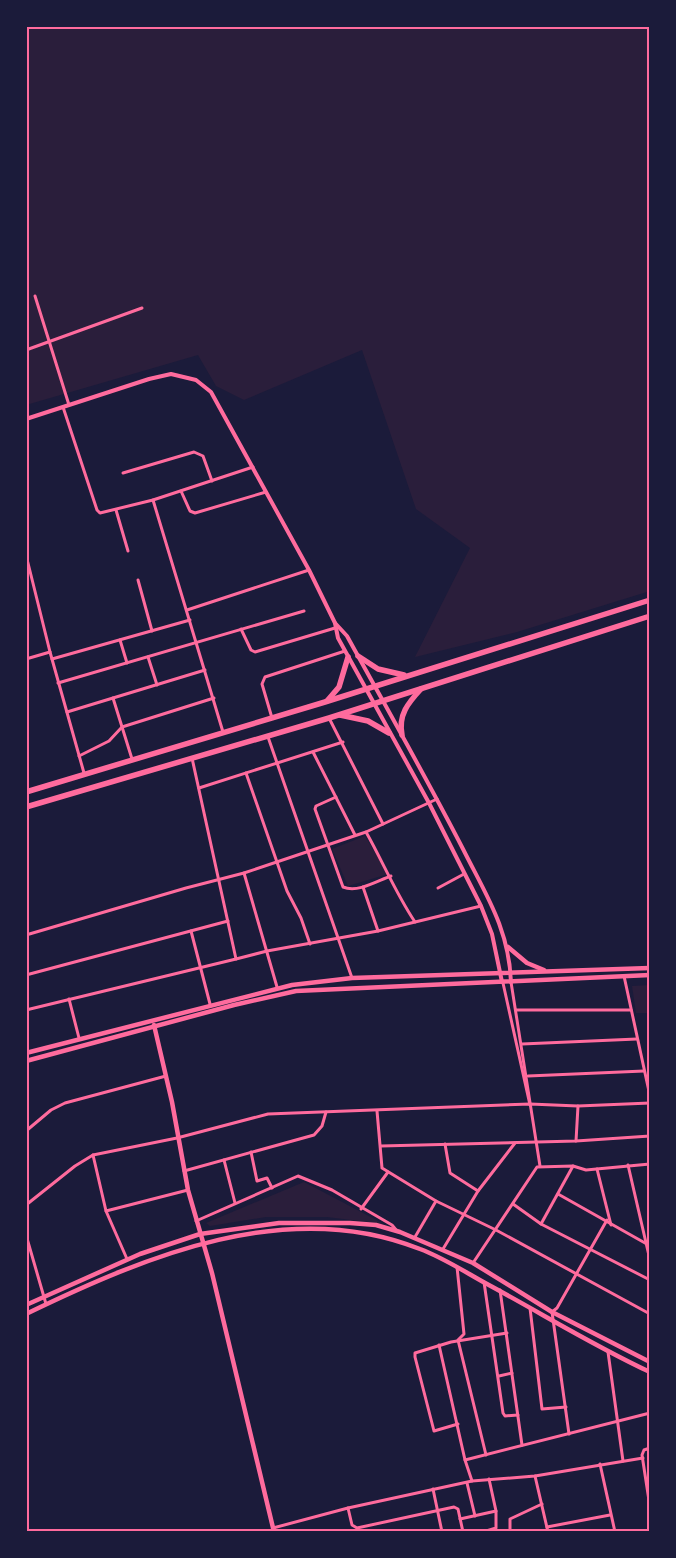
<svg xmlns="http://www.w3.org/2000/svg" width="676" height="1558" viewBox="0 0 676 1558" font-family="'Space Grotesk',sans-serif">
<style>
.green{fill:#2a1e3b}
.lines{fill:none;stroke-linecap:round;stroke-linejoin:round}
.minor{stroke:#ff6b9d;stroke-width:3}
.tertiary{stroke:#ff6b9d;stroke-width:4}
.secondary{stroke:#ff6b9d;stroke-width:4.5}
.trunk{stroke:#ff6b9d;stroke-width:5.5}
.neatline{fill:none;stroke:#ff6b9d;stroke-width:2}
</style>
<rect width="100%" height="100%" fill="#1b1b3a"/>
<g class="green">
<polygon points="26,26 650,26 650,591 517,632 415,657 470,548 416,509 362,350 244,400 216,386 198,355 26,405"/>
<polygon points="365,836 388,874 348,886 332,849"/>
<polygon points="650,985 650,1013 636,1013 632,986"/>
<polygon points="304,1182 384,1224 327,1217 266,1217 210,1226 206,1223"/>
</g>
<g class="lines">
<g class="minor">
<polyline points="35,296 69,405"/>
<polyline points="26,350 142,308"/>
<polyline points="63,407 97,510 100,513 153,500 253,467"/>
<polyline points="123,473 194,452 203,456 212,481"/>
<polyline points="181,491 190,511 195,513 266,492"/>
<polyline points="153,500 223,732"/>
<polyline points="116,510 128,551"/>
<polyline points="26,555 50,652 84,773"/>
<polyline points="138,580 152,631"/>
<polyline points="187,610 309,570"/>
<polyline points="241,629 251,650 255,652 335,628"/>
<polyline points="120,640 127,663"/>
<polyline points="148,657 157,685"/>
<polyline points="26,659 50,652"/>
<polyline points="52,659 190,620"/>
<polyline points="58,683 304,611"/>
<polyline points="113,698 132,759"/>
<polyline points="67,712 205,670"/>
<polyline points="272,718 262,684 265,677 345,651"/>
<polyline points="329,718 383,824"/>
<polyline points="268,737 352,978"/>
<polyline points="313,752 355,835"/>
<polyline points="79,756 109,741 122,727 214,698"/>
<polyline points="246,773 287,891 301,918 310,944"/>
<polyline points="199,788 343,742"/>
<path d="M 336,797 L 316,806 L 315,809 L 343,887 C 358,893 377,881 391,876"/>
<path d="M 366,832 C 383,862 396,894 415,922"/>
<polyline points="244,873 277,987"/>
<polyline points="363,887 378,931"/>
<polyline points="438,888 464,874"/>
<polyline points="191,931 210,1004"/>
<polyline points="26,935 186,888 244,873 366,832 437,799"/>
<polyline points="236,959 267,951 378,931 481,906"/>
<polyline points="26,975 228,921"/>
<polyline points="624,976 650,1096"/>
<polyline points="511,982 540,1166"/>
<polyline points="503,983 530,1105"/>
<polyline points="69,999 79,1038"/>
<polyline points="26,1010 236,959 192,758"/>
<polyline points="516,1010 631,1010"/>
<polyline points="522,1044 637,1039"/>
<polyline points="528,1076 644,1071"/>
<polyline points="377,1111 382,1168 436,1201 496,1230 650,1314"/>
<polyline points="26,1131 51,1110 65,1103 166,1076"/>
<polyline points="576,1141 578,1106"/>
<polyline points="445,1144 450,1173 478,1191"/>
<polyline points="381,1146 576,1141 650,1136"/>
<polyline points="251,1152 257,1181 267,1178 272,1188"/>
<polyline points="93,1155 106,1211 188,1190"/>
<polyline points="224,1160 235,1203"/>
<polyline points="628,1165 650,1260"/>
<polyline points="597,1169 611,1225"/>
<polyline points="184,1171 314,1135 322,1126 326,1112"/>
<polyline points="558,1194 645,1243 650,1241"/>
<polyline points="513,1204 541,1224 650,1280"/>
<polyline points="26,1205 75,1166 93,1155 177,1138 268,1114 530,1104 578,1106 650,1103"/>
<polyline points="361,1209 388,1172"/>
<polyline points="106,1211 127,1259"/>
<polyline points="196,1221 298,1176 332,1190 392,1225 397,1231"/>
<polyline points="541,1224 573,1166"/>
<polyline points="26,1235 46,1304"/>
<polyline points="415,1237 436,1201"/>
<polyline points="443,1249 478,1191 515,1143"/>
<polyline points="473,1263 537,1167 573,1166 586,1170 650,1164"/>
<polyline points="457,1267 464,1334 458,1340 486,1455"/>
<polyline points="484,1282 503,1413 505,1416 518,1415"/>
<polyline points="500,1290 522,1445"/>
<polyline points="530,1308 542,1409 566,1407"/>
<polyline points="439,1345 465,1460 472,1481"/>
<polyline points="608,1352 623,1461"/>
<polyline points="499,1376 512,1373"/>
<polyline points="458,1424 434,1431 415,1357 415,1353 451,1342 507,1333"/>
<polyline points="569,1434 552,1312 557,1308 607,1220"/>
<polyline points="650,1448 644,1450 642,1455 650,1507"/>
<polyline points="465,1460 650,1413"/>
<polyline points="600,1464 615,1532"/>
<polyline points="535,1476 548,1532"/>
<polyline points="467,1483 475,1516"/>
<polyline points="433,1489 442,1532"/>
<polyline points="348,1508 352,1525 357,1528 454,1507 458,1509 463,1532"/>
<polyline points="460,1519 496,1511 489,1479"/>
<polyline points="547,1527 610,1515"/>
<polyline points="273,1528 348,1508 472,1481 535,1476 643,1458"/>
<polyline points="483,1532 496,1528 496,1511"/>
<polyline points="510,1532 510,1519 542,1504"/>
</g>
<g class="tertiary">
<polyline points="26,419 149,379 171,374 196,380 211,392 309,570 335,623 338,638 429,803 481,906 492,934 502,982"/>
<path d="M 335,623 L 347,636 C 386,707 426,777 463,849 C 486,895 509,929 511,982"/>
</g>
<g class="secondary">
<polyline points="508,947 527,963 544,970"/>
<polyline points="154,1025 172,1102 188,1190 212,1273 274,1532"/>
<polyline points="26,1053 292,985 352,978 650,968"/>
<polyline points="26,1061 234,1005 296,991 650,975"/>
<polyline points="26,1305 140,1254 200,1234 279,1223 350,1223 376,1225 400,1232 473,1263 552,1312 650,1362"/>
<path d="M 26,1314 C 146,1256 288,1196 420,1249 C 444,1258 465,1272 487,1284 C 541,1313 594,1346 650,1372"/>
</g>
<g class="trunk">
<polyline points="358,656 378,669 404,675"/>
<polyline points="327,701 339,687 348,657"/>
<polyline points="340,715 368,721 389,733"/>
<path d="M 402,735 C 398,715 408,703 421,689"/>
<polyline points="26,792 325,702 650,600"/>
<polyline points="26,807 329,718 650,616"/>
</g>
</g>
<rect width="676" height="1558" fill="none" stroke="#1b1b3a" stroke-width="55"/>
<rect x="28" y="28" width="620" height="1502" class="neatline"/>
</svg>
